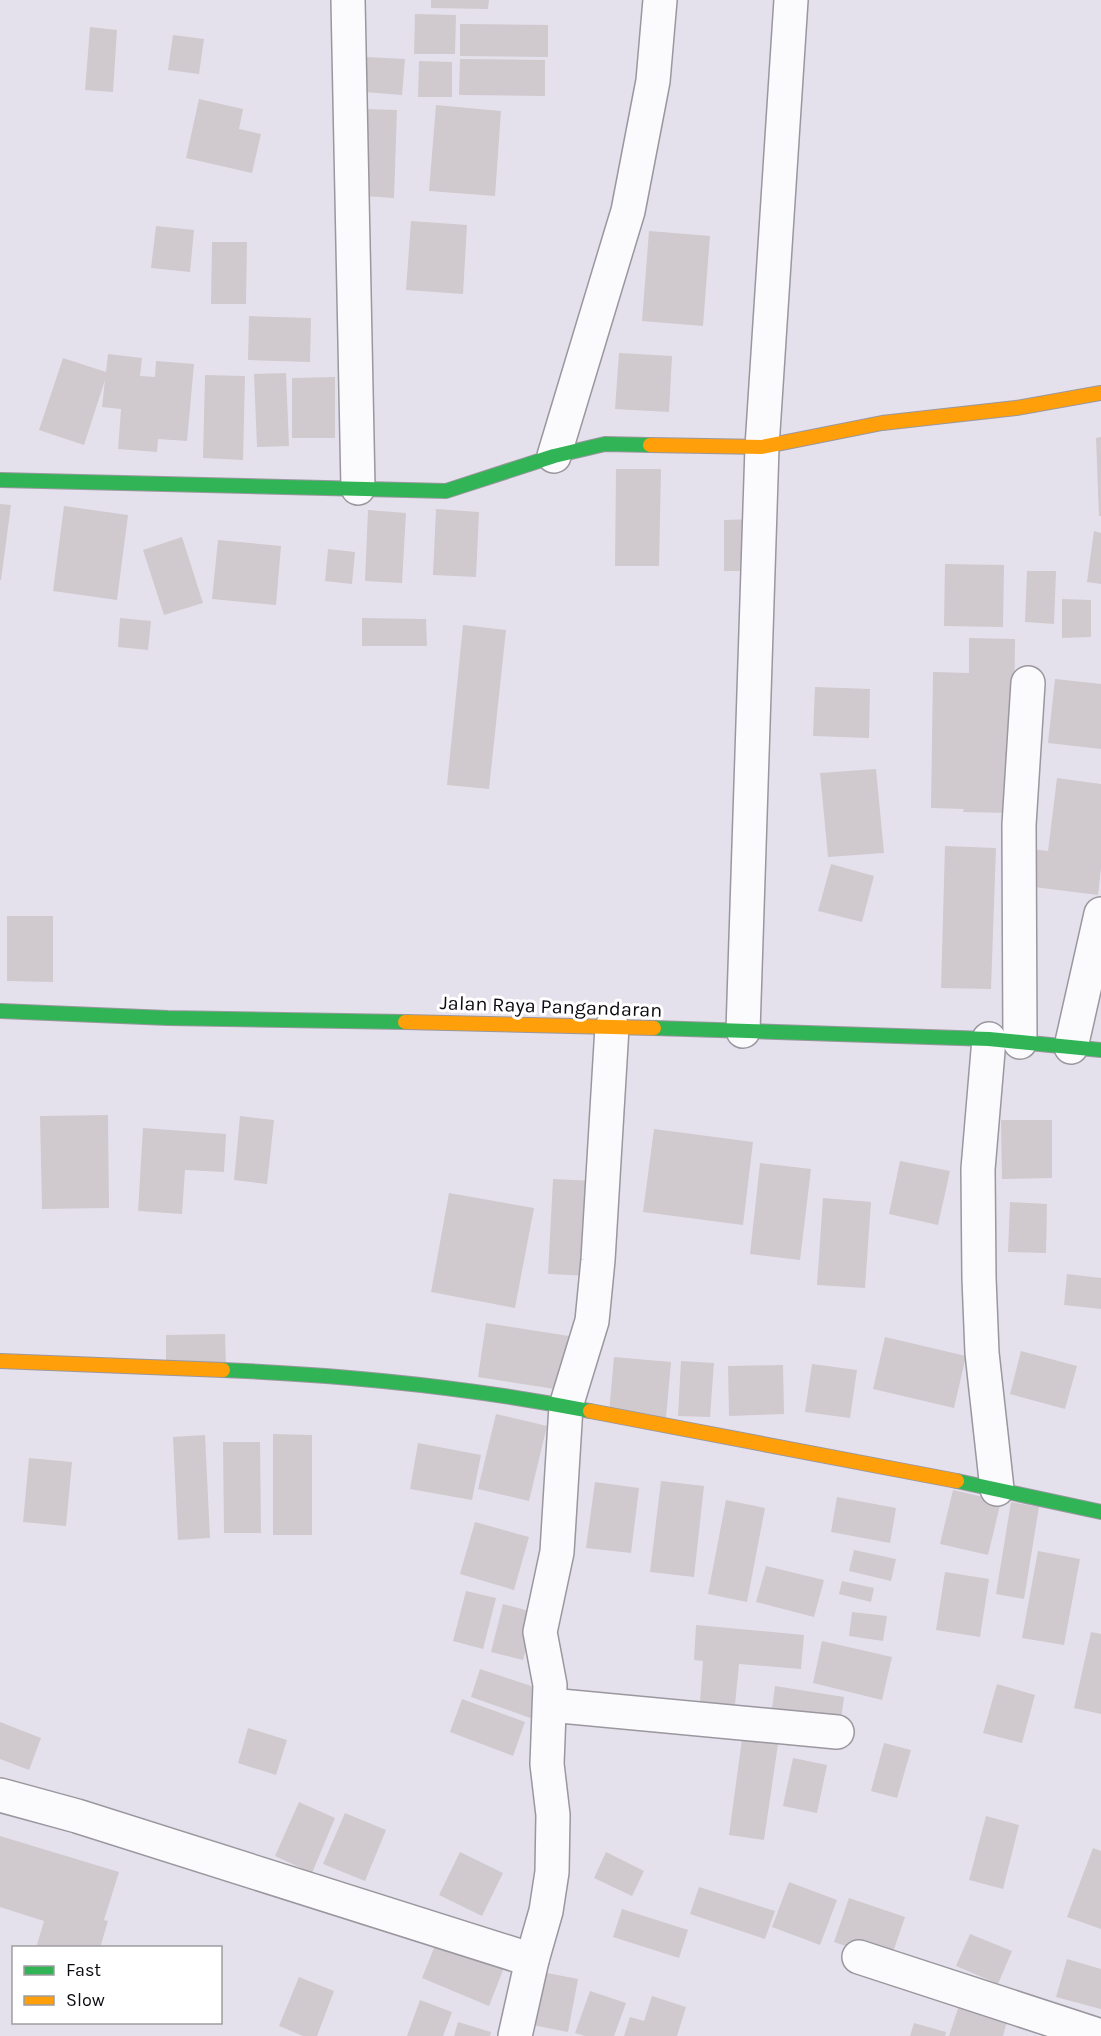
<svg xmlns="http://www.w3.org/2000/svg" width="1101" height="2036" viewBox="0 0 1101 2036" font-family="Karla,sans-serif">
<style>
.building{fill:#d0c9ce}
.lines{fill:none;stroke-linecap:round;stroke-linejoin:round}
.street-casing{stroke:#9a979f;stroke-width:36}
.fast-casing{stroke:#9a979f;stroke-width:16}
.slow-casing{stroke:#9a979f;stroke-width:16}
.street{stroke:#fbfafc;stroke-width:33}
.fast{stroke:#30b455;stroke-width:14}
.slow{stroke:#ff9f0a;stroke-width:14}
.labels{text-anchor:middle;stroke-width:6;stroke-linejoin:round;paint-order:stroke}
.street-label{font-size:20px;fill:#0d0a11;stroke:#fff}
</style>
<rect width="100%" height="100%" fill="#e5e1ec"/>
<g class="building">
<polygon points="431,0 489,0 488,9 431,8"/>
<polygon points="415,14 456,15 455,54 414,54"/>
<polygon points="460,24 548,25 548,57 460,56"/>
<polygon points="90,27 117,30 113,92 85,90"/>
<polygon points="173,35 204,39 199,74 168,70"/>
<polygon points="367,57 405,59 402,95 364,92"/>
<polygon points="460,59 545,60 545,96 459,95"/>
<polygon points="419,61 452,62 452,97 418,97"/>
<polygon points="199,99 243,109 239,129 261,134 252,173 186,158"/>
<polygon points="436,105 501,111 495,196 429,191"/>
<polygon points="366,109 397,110 394,198 363,196"/>
<polygon points="411,221 467,225 463,294 406,290"/>
<polygon points="156,226 194,230 190,272 151,268"/>
<polygon points="649,231 710,236 703,326 642,321"/>
<polygon points="212,242 247,242 246,304 211,304"/>
<polygon points="249,316 311,318 310,362 248,360"/>
<polygon points="619,353 672,356 669,412 615,409"/>
<polygon points="108,354 142,358 140,376 155,377 156,361 194,364 187,441 158,439 157,452 118,449 121,409 102,407 105,380 84,445 39,430 63,358 106,372"/>
<polygon points="286,373 289,446 257,447 254,374"/>
<polygon points="205,375 245,376 243,460 203,458"/>
<polygon points="335,377 335,438 292,438 292,378"/>
<polygon points="1101,437 1101,516 1099,516 1096,438"/>
<polygon points="616,469 661,469 659,566 615,566"/>
<polygon points="0,504 11,505 1,580 0,580"/>
<polygon points="64,506 128,515 117,600 53,591"/>
<polygon points="436,509 479,512 476,577 433,575"/>
<polygon points="368,510 406,513 402,583 365,581"/>
<polygon points="753,519 754,571 724,571 724,520"/>
<polygon points="1094,531 1101,533 1101,584 1087,582"/>
<polygon points="182,537 203,603 164,615 143,550"/>
<polygon points="218,540 281,546 276,605 212,599"/>
<polygon points="328,549 355,552 352,584 325,581"/>
<polygon points="945,564 1004,565 1003,627 944,626"/>
<polygon points="1027,571 1056,571 1054,624 1025,622"/>
<polygon points="1062,599 1091,600 1091,637 1062,638"/>
<polygon points="120,618 151,621 148,650 118,647"/>
<polygon points="362,618 426,619 427,646 362,646"/>
<polygon points="463,625 506,630 489,789 447,785"/>
<polygon points="969,638 1015,639 1013,813 963,812 964,809 931,808 933,672 969,673"/>
<polygon points="1055,679 1101,684 1101,749 1048,743"/>
<polygon points="815,687 870,689 869,738 813,736"/>
<polygon points="876,769 884,853 828,857 820,773"/>
<polygon points="1057,778 1101,784 1101,868 1098,895 1026,886 1031,849 1048,851"/>
<polygon points="945,846 996,848 991,989 941,988"/>
<polygon points="831,864 874,876 862,922 818,911"/>
<polygon points="7,916 53,916 53,982 7,981"/>
<polygon points="108,1115 109,1208 42,1209 40,1116"/>
<polygon points="240,1116 274,1120 267,1184 234,1180"/>
<polygon points="1001,1120 1052,1120 1052,1178 1002,1179"/>
<polygon points="143,1128 226,1134 224,1172 185,1170 182,1214 138,1211"/>
<polygon points="654,1129 753,1142 743,1225 643,1212"/>
<polygon points="900,1161 950,1171 938,1225 889,1214"/>
<polygon points="760,1163 811,1169 800,1260 750,1254"/>
<polygon points="553,1179 595,1181 591,1276 548,1274"/>
<polygon points="449,1193 534,1208 515,1308 431,1292"/>
<polygon points="823,1198 871,1202 865,1288 817,1285"/>
<polygon points="1010,1202 1047,1204 1046,1253 1008,1252"/>
<polygon points="1067,1274 1101,1278 1101,1309 1064,1305"/>
<polygon points="486,1323 569,1336 561,1390 478,1377"/>
<polygon points="225,1334 226,1367 166,1368 166,1335"/>
<polygon points="885,1337 966,1356 954,1408 873,1389"/>
<polygon points="1021,1351 1077,1366 1065,1409 1010,1394"/>
<polygon points="614,1357 671,1362 666,1418 609,1413"/>
<polygon points="681,1361 714,1363 710,1417 678,1416"/>
<polygon points="812,1364 857,1370 850,1418 805,1412"/>
<polygon points="783,1365 784,1414 729,1416 728,1366"/>
<polygon points="496,1414 547,1426 529,1501 478,1489"/>
<polygon points="273,1434 312,1435 312,1535 273,1535"/>
<polygon points="205,1435 210,1538 178,1540 173,1437"/>
<polygon points="223,1442 260,1442 261,1533 224,1533"/>
<polygon points="418,1443 481,1455 472,1500 410,1489"/>
<polygon points="29,1458 72,1462 66,1526 23,1522"/>
<polygon points="661,1481 704,1486 694,1577 650,1572"/>
<polygon points="595,1482 639,1488 631,1553 586,1548"/>
<polygon points="953,1490 1001,1501 988,1555 940,1544"/>
<polygon points="837,1497 896,1508 890,1543 831,1532"/>
<polygon points="726,1500 765,1508 747,1602 708,1594"/>
<polygon points="1011,1502 1039,1507 1024,1599 996,1594"/>
<polygon points="475,1522 529,1537 514,1590 460,1574"/>
<polygon points="854,1550 896,1559 891,1581 849,1571"/>
<polygon points="1038,1551 1080,1559 1064,1645 1022,1638"/>
<polygon points="766,1566 824,1580 814,1617 756,1602"/>
<polygon points="945,1572 989,1579 980,1637 936,1630"/>
<polygon points="842,1581 874,1588 871,1602 839,1594"/>
<polygon points="466,1591 496,1598 483,1649 453,1641"/>
<polygon points="503,1604 536,1613 523,1660 491,1652"/>
<polygon points="852,1612 887,1616 883,1641 849,1636"/>
<polygon points="696,1625 804,1635 801,1669 739,1664 735,1705 700,1702 703,1661 694,1660"/>
<polygon points="1091,1632 1101,1634 1101,1714 1074,1708"/>
<polygon points="822,1641 892,1657 882,1700 813,1683"/>
<polygon points="480,1669 546,1691 536,1720 471,1697"/>
<polygon points="997,1684 1035,1695 1022,1743 983,1733"/>
<polygon points="775,1686 844,1697 840,1728 771,1716"/>
<polygon points="462,1699 525,1722 513,1756 450,1732"/>
<polygon points="0,1722 41,1738 29,1770 0,1759"/>
<polygon points="248,1728 287,1740 276,1775 238,1763"/>
<polygon points="742,1739 778,1744 764,1840 729,1835"/>
<polygon points="884,1743 911,1750 897,1798 871,1791"/>
<polygon points="793,1758 827,1765 817,1813 783,1806"/>
<polygon points="299,1802 335,1818 312,1873 275,1856"/>
<polygon points="345,1813 386,1830 365,1881 323,1864"/>
<polygon points="986,1816 1019,1825 1003,1889 969,1880"/>
<polygon points="0,1836 119,1872 104,1920 108,1921 100,1948 36,1948 44,1921 0,1907"/>
<polygon points="1093,1848 1101,1851 1101,1929 1067,1917"/>
<polygon points="460,1852 503,1873 482,1916 439,1895"/>
<polygon points="606,1852 644,1871 632,1896 594,1878"/>
<polygon points="789,1882 837,1900 820,1945 772,1927"/>
<polygon points="699,1887 775,1911 765,1939 690,1914"/>
<polygon points="849,1898 905,1917 890,1961 834,1942"/>
<polygon points="622,1909 688,1930 679,1958 613,1937"/>
<polygon points="970,1934 1012,1951 998,1984 956,1966"/>
<polygon points="438,1938 505,1965 489,2006 422,1978"/>
<polygon points="1067,1959 1101,1969 1101,2009 1056,1997"/>
<polygon points="542,1972 578,1979 568,2032 532,2025"/>
<polygon points="299,1977 334,1991 317,2036 303,2036 279,2026"/>
<polygon points="590,1991 626,2003 614,2036 585,2036 575,2033"/>
<polygon points="652,1996 686,2007 677,2036 624,2036 630,2017 644,2021"/>
<polygon points="420,2000 452,2012 443,2036 407,2036"/>
<polygon points="960,2002 1008,2018 1003,2036 949,2036"/>
<polygon points="458,2022 491,2032 490,2036 454,2036"/>
<polygon points="914,2023 946,2032 945,2036 910,2036"/>
</g>
<g class="lines">
<defs>
<g id="street">
<polyline points="348,0 358,488"/>
<polyline points="554,456 628,211 653,81 660,0"/>
<polyline points="743,1031 762,447 791,0"/>
<polyline points="989,1039 978,1169 979,1278 982,1353 997,1489"/>
<polyline points="1020,1042 1019,825 1028,683"/>
<polyline points="1071,1047 1101,914"/>
<polyline points="550,1705 837,1732"/>
<polyline points="0,1795 77,1816 532,1960"/>
<polyline points="859,1957 1101,2036"/>
<polyline points="515,2036 532,1960 546,1911 552,1872 553,1815 547,1764 550,1685 540,1632 557,1552 566,1406 592,1321 598,1260 612,1027"/>
</g>
<g id="fast">
<polyline points="0,480 446,491 554,456 605,444 650,445"/>
<polyline points="0,1011 168,1018 405,1022"/>
<polyline points="654,1028 989,1039 1101,1050"/>
<path d="M 223,1370 C 346,1375 469,1387 590,1411"/>
<polyline points="957,1481 1101,1512"/>
</g>
<g id="slow">
<polyline points="650,445 762,447 882,423 1016,408 1101,393"/>
<polyline points="405,1022 654,1028"/>
<polyline points="0,1361 223,1370"/>
<polyline points="590,1411 957,1481"/>
</g>
</defs>
<use href="#street" class="street-casing"/>
<use href="#fast" class="fast-casing"/>
<use href="#slow" class="slow-casing"/>
<use href="#street" class="street"/>
<use href="#fast" class="fast"/>
<use href="#slow" class="slow"/>
</g>
<g class="labels">
<g class="street-label">
<text transform="translate(551 1006) rotate(2)" y="7">Jalan Raya Pangandaran</text>
</g>
</g>
<rect x="12" y="1946" width="210" height="78" fill="#ffffff" stroke="#9e9da0" stroke-width="1.5"/>
<rect x="24" y="1966" width="30" height="9" fill="#30b455" stroke="#9e9da0" stroke-width="1.5"/>
<text x="66" y="1976" font-size="18" fill="#0d0a11">Fast</text>
<rect x="24" y="1996" width="30" height="9" fill="#ff9f0a" stroke="#9e9da0" stroke-width="1.5"/>
<text x="66" y="2006" font-size="18" fill="#0d0a11">Slow</text>
</svg>
